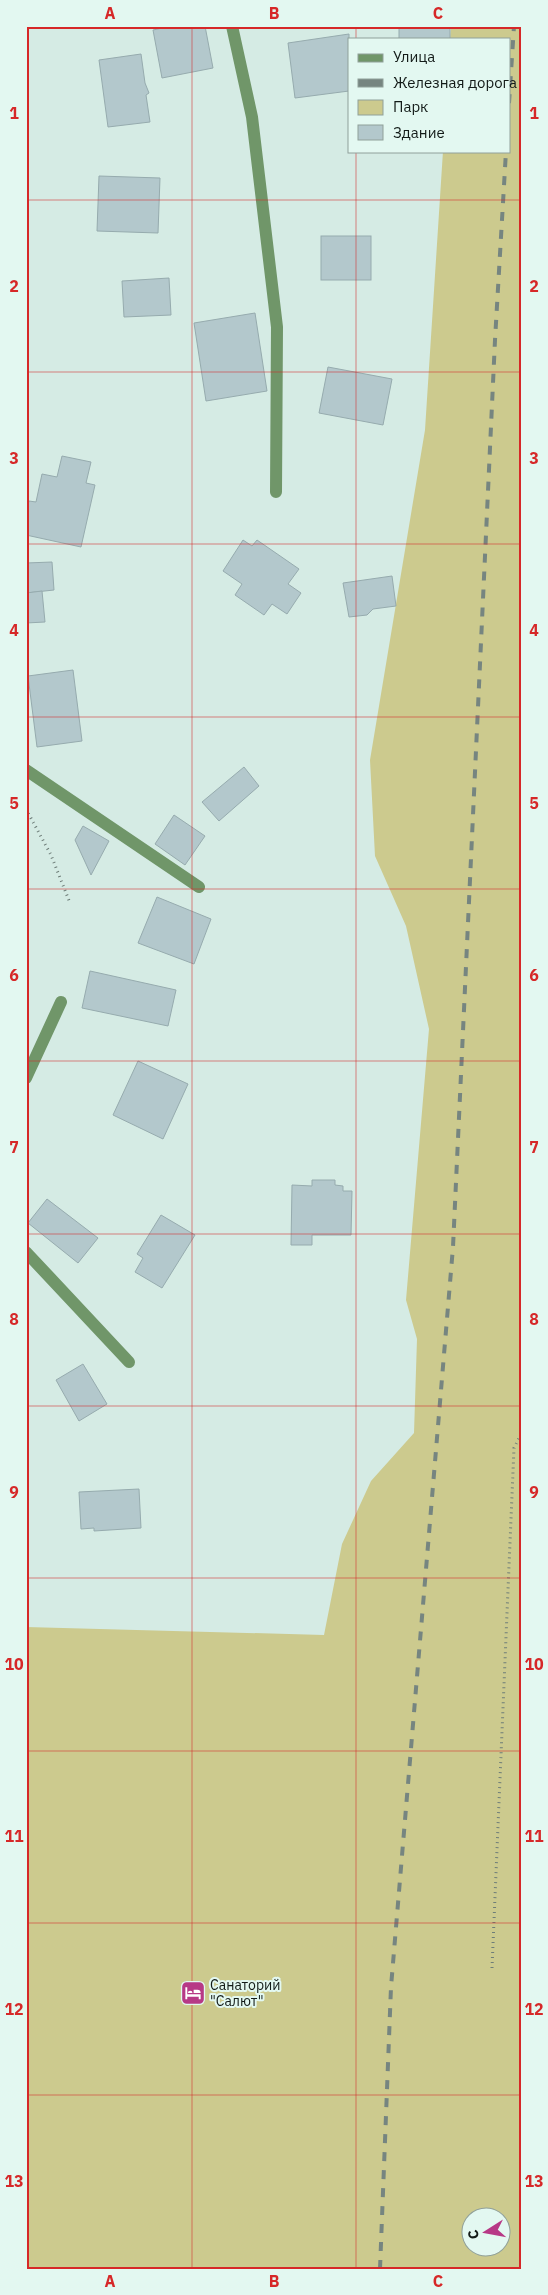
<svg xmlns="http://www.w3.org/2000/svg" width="548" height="2295" viewBox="0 0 548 2295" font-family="'IBM Plex Sans',sans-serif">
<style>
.green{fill:#ccca8e;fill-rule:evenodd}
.building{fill:#b3c8cc;stroke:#96abae}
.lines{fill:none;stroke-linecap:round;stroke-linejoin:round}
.path{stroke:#6e7d78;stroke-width:3;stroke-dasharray:1 4;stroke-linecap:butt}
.minor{stroke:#709669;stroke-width:12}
.rail{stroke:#768580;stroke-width:4;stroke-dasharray:9 9;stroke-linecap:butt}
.grid{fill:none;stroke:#d62828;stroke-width:1;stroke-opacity:0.55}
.labels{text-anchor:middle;stroke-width:4;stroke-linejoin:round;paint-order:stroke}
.poi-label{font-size:14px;fill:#131b18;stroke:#e3f8f1;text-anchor:start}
.neatline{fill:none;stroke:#d62828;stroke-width:2}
.grid-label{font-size:16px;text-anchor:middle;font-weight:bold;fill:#d62828}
</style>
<rect width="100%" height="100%" fill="#d5ebe4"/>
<path class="green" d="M 451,26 L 522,26 L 522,2269 L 26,2269 L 26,1627 L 324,1635 L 342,1544 L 371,1481 L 414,1433 L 417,1339 L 406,1300 L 429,1029 L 406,926 L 375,856 L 370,760 L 425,430 L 443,151 L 509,151 L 509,39 L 450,39 ZM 470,2218 L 500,2218 L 500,2248 L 470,2248 Z"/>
<g class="building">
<polygon points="172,26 205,26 213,68 162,78 153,30"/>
<rect x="399" y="26" width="51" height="13"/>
<polygon points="349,34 349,91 295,98 288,43"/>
<polygon points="141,54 145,83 149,93 146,95 150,122 108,127 99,60"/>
<polygon points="99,176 160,178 158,233 97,231"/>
<rect x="321" y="236" width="50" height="44"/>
<polygon points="169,278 171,315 124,317 122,281"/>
<polygon points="255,313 267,391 206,401 194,323"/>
<polygon points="328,367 392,379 383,425 319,413"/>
<polygon points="62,456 91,462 86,483 95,485 81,547 26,535 26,513 29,501 36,502 42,474 57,477"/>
<polygon points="243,540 252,546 257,540 299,569 288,584 301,593 287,614 272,604 264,615 235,595 242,584 223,571"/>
<polygon points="52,562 54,590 26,593 26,563"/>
<polygon points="392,576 396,606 373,609 367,615 349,617 343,583"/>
<polygon points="42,591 45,622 26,623 26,593"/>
<polygon points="73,670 82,741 37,747 28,676"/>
<polygon points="244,767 259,786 219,821 202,802"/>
<polygon points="174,815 205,836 185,865 155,844"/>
<polygon points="83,826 109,841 91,875 75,840"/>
<polygon points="157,897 211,919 194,964 138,943"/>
<polygon points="90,971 176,990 168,1026 82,1008"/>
<polygon points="138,1061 188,1084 163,1139 113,1115"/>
<polygon points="312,1180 335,1180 335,1185 343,1186 343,1191 352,1191 351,1235 312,1235 312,1245 291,1245 292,1185 312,1186"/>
<polygon points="47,1199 98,1238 78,1263 28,1223"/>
<polygon points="161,1215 195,1235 162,1288 135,1272 143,1258 137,1254"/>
<polygon points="83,1364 107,1404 79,1421 56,1380"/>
<polygon points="139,1489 141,1528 94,1531 94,1528 81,1529 79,1492"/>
</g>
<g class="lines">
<g class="path">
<polyline points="26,809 51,855 70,903"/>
<polyline points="492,1968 514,1448 522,1432"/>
</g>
<g class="minor">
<polyline points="232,26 252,117 277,327 276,492"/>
<polyline points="26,770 199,887"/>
<polyline points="26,1078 61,1002"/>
<polyline points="26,1252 129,1362"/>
</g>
<g class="rail">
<polyline points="509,103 514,26"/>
<polyline points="380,2269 391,1987 453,1247 495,340 506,151"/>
</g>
</g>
<path class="grid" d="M 192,26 L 192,2269M 356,26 L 356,39M 356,151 L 356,2269M 26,200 L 522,200M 26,372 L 522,372M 26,544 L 522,544M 26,717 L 522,717M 26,889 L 522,889M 26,1061 L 522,1061M 26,1234 L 522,1234M 26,1406 L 522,1406M 26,1578 L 522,1578M 26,1751 L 522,1751M 26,1923 L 522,1923M 26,2095 L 522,2095"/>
<defs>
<symbol id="hotel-square" viewBox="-11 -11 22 22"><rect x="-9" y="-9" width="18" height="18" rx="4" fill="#b73986" stroke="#e3f8f1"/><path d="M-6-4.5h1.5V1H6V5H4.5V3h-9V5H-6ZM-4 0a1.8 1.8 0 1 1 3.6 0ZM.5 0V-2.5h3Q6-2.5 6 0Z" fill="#fff"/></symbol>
</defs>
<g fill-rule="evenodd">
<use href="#hotel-square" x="179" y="1979" width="28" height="28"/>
</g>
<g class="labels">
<g class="poi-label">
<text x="210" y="1990">Санаторий<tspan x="210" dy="16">"Салют"</tspan></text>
</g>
</g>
<rect width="548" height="2295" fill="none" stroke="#e3f8f1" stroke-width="55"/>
<rect x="348" y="38" width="162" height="115" fill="#e3f8f1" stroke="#90a09a"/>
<rect x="358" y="54" width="25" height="8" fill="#709669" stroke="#90a09a"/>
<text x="393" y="62" font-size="15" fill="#131b18">Улица</text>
<rect x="358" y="79" width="25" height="8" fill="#768580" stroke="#90a09a"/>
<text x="393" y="88" font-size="15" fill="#131b18">Железная дорога</text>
<rect x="358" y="100" width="25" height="15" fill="#ccca8e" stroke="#90a09a"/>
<text x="393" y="112" font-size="15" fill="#131b18">Парк</text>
<rect x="358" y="125" width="25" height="15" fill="#b3c8cc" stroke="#90a09a"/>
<text x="393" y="138" font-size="15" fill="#131b18">Здание</text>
<g transform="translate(486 2232) rotate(259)"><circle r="24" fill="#e3f8f1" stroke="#90a09a"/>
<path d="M0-4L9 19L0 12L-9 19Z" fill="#b73986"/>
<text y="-8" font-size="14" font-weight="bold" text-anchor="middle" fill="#131b18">С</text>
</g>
<rect x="28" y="28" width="492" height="2240" class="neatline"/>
<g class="grid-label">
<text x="110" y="19">A</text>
<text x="274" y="19">B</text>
<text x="438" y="19">C</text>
<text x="14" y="119">1</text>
<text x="534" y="119">1</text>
<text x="14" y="292">2</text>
<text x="534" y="292">2</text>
<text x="14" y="464">3</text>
<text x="534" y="464">3</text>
<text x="14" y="636">4</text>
<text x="534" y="636">4</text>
<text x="14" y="809">5</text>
<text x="534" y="809">5</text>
<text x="14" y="981">6</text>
<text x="534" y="981">6</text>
<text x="14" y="1153">7</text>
<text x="534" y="1153">7</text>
<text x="14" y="1325">8</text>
<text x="534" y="1325">8</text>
<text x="14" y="1498">9</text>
<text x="534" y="1498">9</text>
<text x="14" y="1670">10</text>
<text x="534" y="1670">10</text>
<text x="14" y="1842">11</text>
<text x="534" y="1842">11</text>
<text x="14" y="2015">12</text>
<text x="534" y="2015">12</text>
<text x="14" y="2187">13</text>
<text x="534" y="2187">13</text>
<text x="110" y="2287">A</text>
<text x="274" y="2287">B</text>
<text x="438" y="2287">C</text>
</g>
</svg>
